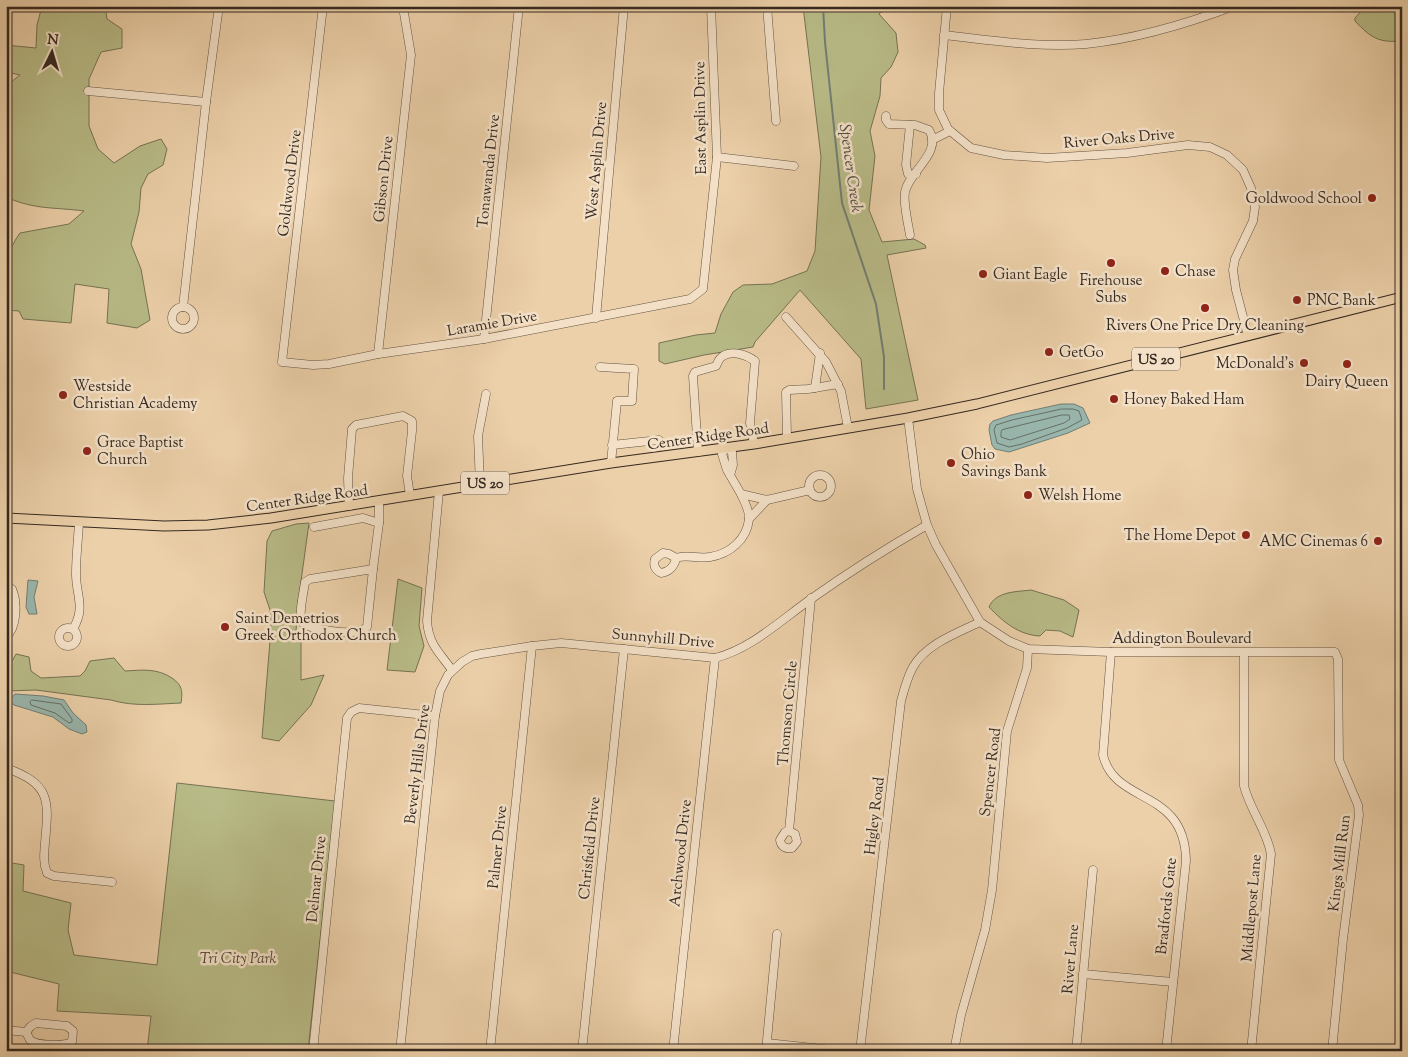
<svg xmlns="http://www.w3.org/2000/svg" width="1408" height="1057" viewBox="0 0 1408 1057" font-family="'Sorts Mill Goudy',serif">
<style>
.green{fill:#b8bb87;stroke:#767254}
.water{fill:#99b6ad;stroke:#717e75}
.lines{fill:none;stroke-linecap:round;stroke-linejoin:round}
.shore{stroke:#677066;stroke-width:1}
.stream{stroke:#717e75;stroke-width:2}
.minor-casing{stroke:#635342;stroke-width:9}
.major-casing{stroke:#352920;stroke-width:11}
.minor{stroke:#f3e0c7;stroke-width:8}
.major{stroke:#ecd0a9;stroke-width:9}
.poi-dot{fill:#8f2418;stroke:#f3e0c7;stroke-width:2}
.labels{text-anchor:middle;stroke-width:5;stroke-linejoin:round;paint-order:stroke}
.shield{fill:#f3e0c7;stroke:#6e6052;stroke-width:1}
.shield-label{font-size:14px;font-weight:bold;fill:#352920}
.street-label{font-size:15px;fill:#352920;stroke:#f3e0c7}
.poi-label{font-size:15px;fill:#352920;stroke:#f3e0c7;text-anchor:start}
.park-label{font-size:15px;font-style:italic;fill:#4f4635;stroke:#f3e0c7}
.water-label{font-size:16px;font-style:italic;fill:#4e4c43;stroke:#f3e0c7}
</style>
<rect width="100%" height="100%" fill="#ecd0a9"/>
<filter id="stains"><feTurbulence type="fractalNoise" baseFrequency=".004" numOctaves="4"/><feColorMatrix values="0 0 0 0 .2 0 0 0 0 .09 0 0 0 0 .02 0 0 0 .5 -.17"/></filter>
<radialGradient id="worn" r=".72"><stop offset=".6" stop-color="#630" stop-opacity="0"/><stop offset="1" stop-color="#630" stop-opacity=".3"/></radialGradient>
<g class="green">
<path d="M 42,6 L 105,6 L 107,19 L 122,29 L 122,48 L 101,52 L 89,79 L 89,126 L 98,149 L 114,163 L 140,146 L 161,139 L 167,149 L 163,165 L 148,174 L 141,188 L 139,212 L 131,244 L 141,269 L 150,320 L 137,328 L 107,323 L 109,289 L 75,284 L 71,323 L 23,319 L 19,311 L 6,310 C 6,279 1,259 20,233 L 69,224 L 84,211 C 54,207 35,210 6,197 L 6,86 L 20,75 L 6,72 L 6,45 L 36,48 L 37,25 Z"/>
<polygon points="803,6 889,6 879,14 896,33 898,52 891,67 881,78 880,96 870,131 875,156 869,210 882,242 914,239 925,245 926,248 887,255 918,400 866,409 861,359 800,290 755,342 753,347 704,355 665,364 659,361 659,343 696,335 715,333 721,314 733,292 743,285 772,284 807,271 815,251 821,157"/>
<path d="M 1366,6 L 1402,6 L 1402,41 C 1379,43 1371,38 1355,21 L 1355,18 Z"/>
<polygon points="309,523 298,603 296,631 301,643 301,680 324,675 311,705 279,741 262,738 271,629 271,613 264,592 267,541 272,531 296,524"/>
<polygon points="398,579 422,588 419,626 424,646 415,672 387,670"/>
<path d="M 1031,590 L 1064,600 L 1079,610 L 1073,637 L 1060,631 L 1046,630 L 1040,636 C 1019,635 1003,622 989,607 C 996,591 1016,592 1031,590 Z"/>
<path d="M 16,654 L 29,657 L 31,671 L 41,678 L 80,676 L 85,671 L 90,661 L 114,658 L 125,671 C 142,670 157,668 172,678 C 182,685 183,691 181,703 C 157,704 134,707 111,700 L 36,690 L 6,691 L 6,672 Z"/>
<polygon points="177,783 335,801 308,1051 147,1051 151,1016 57,1011 59,984 6,971 6,862 24,865 23,891 71,903 68,930 74,955 157,965"/>
</g>
<g class="water">
<polygon points="1061,404 1074,404 1083,408 1090,423 1068,433 1009,452 995,449 992,445 989,430 990,424 993,421 1011,415"/>
<polygon points="28,580 38,581 34,597 37,614 29,614 26,607"/>
<polygon points="15,694 43,696 64,700 73,713 86,725 87,732 82,734 69,729 53,717 14,705 10,700"/>
</g>
<g class="lines">
<g class="shore">
<polygon points="1062,409 1073,409 1079,411 1082,420 1067,428 1022,444 1009,447 997,443 994,430 996,425 1012,420"/>
<polygon points="1062,415 1069,415 1070,419 1064,423 1010,440 1001,437 1001,432 1002,430"/>
<polygon points="32,700 61,704 72,719 72,722 69,723 55,713 31,705 30,702"/>
</g>
<polyline class="stream" points="823,6 825,42 842,203 876,304 884,357 884,389"/>
<defs>
<g id="minor">
<polyline points="323,6 282,362 313,365 329,364 378,354 484,339 690,299 703,289 717,157 711,6"/>
<polyline points="767,6 776,121"/>
<polyline points="947,6 939,93 939,110 948,129 971,148 1004,155 1047,158 1127,153 1188,145 1210,147 1227,155 1243,170 1251,188 1255,207 1253,221 1235,259 1233,270 1236,290 1248,336"/>
<path d="M 944,35 C 990,40 1039,48 1086,44 C 1134,39 1189,23 1234,6"/>
<polyline points="88,91 206,102"/>
<path d="M 886,116 L 886,120 L 889,124 L 915,125 L 929,130 C 943,153 909,171 905,192 C 903,203 908,223 910,235"/>
<polyline points="910,125 906,165 908,174 912,175 916,174"/>
<polyline points="932,140 950,131"/>
<polyline points="717,157 794,166"/>
<circle cx="183" cy="318" r="11"/>
<polyline points="183,307 206,102 219,6"/>
<polyline points="786,317 826,362 841,391 848,428"/>
<polyline points="596,318 624,6"/>
<polyline points="484,339 519,6"/>
<polyline points="378,354 411,55 404,13 405,6"/>
<polyline points="600,367 634,369 632,401 617,401 611,463"/>
<polyline points="815,388 820,353"/>
<polyline points="908,418 917,489 927,525 936,545 980,622 1009,641 1028,649 1111,652 1335,652 1338,659 1339,760 1358,805 1359,815 1343,939 1332,1051"/>
<polyline points="787,438 786,392 789,390 808,389 838,384"/>
<polyline points="612,445 659,440"/>
<path d="M 698,452 L 693,376 L 695,372 L 716,366 C 718,362 719,358 723,356 C 733,350 747,355 755,361 L 750,423 L 754,444"/>
<polyline points="730,475 733,465 732,452 726,447 722,454 727,470 741,494 767,500 810,490"/>
<circle cx="820" cy="486" r="11"/>
<polyline points="480,484 478,436 486,394"/>
<path d="M 439,491 L 427,621 C 429,645 439,652 452,670"/>
<polyline points="349,506 348,478 352,429 356,425 403,416 412,421 412,431 407,476 410,495"/>
<polyline points="749,519 767,500"/>
<polyline points="314,527 363,518 379,523"/>
<path d="M 676,558 C 675,566 669,572 661,573 C 655,570 653,565 655,559 L 663,553 L 669,554 L 676,558 C 687,554 698,559 710,557 C 729,554 747,540 749,519 C 750,511 744,501 741,494"/>
<path d="M 373,569 L 367,627 C 365,628 362,631 360,631 C 350,634 308,630 302,622 C 298,615 304,591 305,582 L 310,579 Z"/>
<polyline points="373,569 379,523 379,501"/>
<path d="M 6,587 L 12,589 C 18,603 17,627 6,637"/>
<circle cx="68" cy="637" r="9"/>
<path d="M 73,629 C 86,607 76,596 76,574 C 76,557 78,540 79,523"/>
<path d="M 1111,652 L 1103,755 C 1115,806 1185,787 1186,861 L 1166,1051"/>
<path d="M 1244,653 L 1244,786 C 1250,810 1267,830 1271,854 L 1251,1051"/>
<path d="M 6,768 C 51,784 49,800 45,843 C 44,854 43,863 47,873 L 54,876 L 112,882"/>
<path d="M 789,831 L 795,834 L 797,842 L 792,848 C 786,849 781,847 780,840 L 785,832 L 789,831 L 811,598"/>
<polyline points="1083,974 1173,982"/>
<path d="M 36,1023 L 67,1026 L 73,1031 L 72,1042 C 65,1046 37,1046 30,1040 C 29,1038 27,1034 26,1032 L 31,1026 Z"/>
<polyline points="6,1030 26,1032"/>
<polyline points="767,1043 841,1051"/>
<polyline points="313,1051 347,718 351,712 359,708 435,716"/>
<path d="M 400,1051 L 435,716 L 440,691 L 448,675 L 462,662 L 472,656 L 481,654 L 532,646 L 561,643 L 715,658 C 751,649 781,620 811,599 C 849,572 887,548 927,525"/>
<polyline points="490,1051 532,646"/>
<polyline points="582,1051 624,649"/>
<polyline points="673,1051 715,658"/>
<polyline points="766,1051 777,934"/>
<path d="M 860,1051 L 901,701 C 904,690 907,678 913,667 C 926,644 957,633 980,622"/>
<polyline points="954,1051 961,1015 985,930 992,890 1007,731 1027,668 1028,649"/>
<polyline points="1076,1051 1093,870"/>
</g>
<polyline id="major" points="6,518 164,526 208,525 271,518 611,463 754,444 908,418 977,404 1402,297"/>
</defs>
<use href="#minor" class="minor-casing"/>
<use href="#major" class="major-casing"/>
<use href="#minor" class="minor"/>
<use href="#major" class="major"/>
</g>
<g class="poi-dot">
<circle cx="1372" cy="198" r="5"/>
<circle cx="1111" cy="263" r="5"/>
<circle cx="1165" cy="271" r="5"/>
<circle cx="983" cy="274" r="5"/>
<circle cx="1297" cy="300" r="5"/>
<circle cx="1205" cy="308" r="5"/>
<circle cx="1049" cy="352" r="5"/>
<circle cx="1304" cy="363" r="5"/>
<circle cx="1347" cy="364" r="5"/>
<circle cx="63" cy="395" r="5"/>
<circle cx="1114" cy="399" r="5"/>
<circle cx="87" cy="451" r="5"/>
<circle cx="951" cy="463" r="5"/>
<circle cx="1028" cy="495" r="5"/>
<circle cx="1246" cy="535" r="5"/>
<circle cx="1378" cy="541" r="5"/>
<circle cx="225" cy="627" r="5"/>
</g>
<g class="labels">
<g class="shield">
<rect x="1132" y="347.5" width="48" height="23" rx="4"/>
<rect x="461" y="471.5" width="48" height="23" rx="4"/>
</g>
<g class="shield-label">
<text x="1156" y="364">US 20</text>
<text x="485" y="488">US 20</text>
</g>
<g class="street-label">
<text transform="translate(700 118) rotate(-91)" y="5">East Asplin Drive</text>
<text transform="translate(1119 138) rotate(-5)" y="5">River Oaks Drive</text>
<text transform="translate(596 161) rotate(-85)" y="5">West Asplin Drive</text>
<text transform="translate(488 171) rotate(-84)" y="5">Tonawanda Drive</text>
<text transform="translate(383 179) rotate(-84)" y="5">Gibson Drive</text>
<text transform="translate(289 183) rotate(-83)" y="5">Goldwood Drive</text>
<text transform="translate(492 323) rotate(-10)" y="5">Laramie Drive</text>
<text transform="translate(708 436) rotate(-8)" y="5">Center Ridge Road</text>
<text transform="translate(307 498) rotate(-8)" y="5">Center Ridge Road</text>
<text transform="translate(663 638) rotate(5)" y="5">Sunnyhill Drive</text>
<text x="1182" y="643">Addington Boulevard</text>
<text transform="translate(787 713) rotate(-85)" y="5">Thomson Circle</text>
<text transform="translate(417 764) rotate(-83)" y="5">Beverly Hills Drive</text>
<text transform="translate(990 772) rotate(-83)" y="5">Spencer Road</text>
<text transform="translate(874 816) rotate(-83)" y="5">Higley Road</text>
<text transform="translate(497 847) rotate(-84)" y="5">Palmer Drive</text>
<text transform="translate(589 848) rotate(-84)" y="5">Chrisfield Drive</text>
<text transform="translate(680 853) rotate(-84)" y="5">Archwood Drive</text>
<text transform="translate(1339 863) rotate(-83)" y="5">Kings Mill Run</text>
<text transform="translate(316 879) rotate(-84)" y="5">Delmar Drive</text>
<text transform="translate(1166 906) rotate(-84)" y="5">Bradfords Gate</text>
<text transform="translate(1251 908) rotate(-85)" y="5">Middlepost Lane</text>
<text transform="translate(1070 959) rotate(-85)" y="5">River Lane</text>
</g>
<g class="poi-label">
<text x="1362" y="203" text-anchor="end">Goldwood School</text>
<text x="1175" y="276">Chase</text>
<text x="993" y="279">Giant Eagle</text>
<text x="1111" y="285" text-anchor="middle">Firehouse<tspan x="1111" dy="17">Subs</tspan></text>
<text x="1307" y="305">PNC Bank</text>
<text x="1205" y="330" text-anchor="middle">Rivers One Price Dry Cleaning</text>
<text x="1059" y="357">GetGo</text>
<text x="1294" y="368" text-anchor="end">McDonald's</text>
<text x="1347" y="386" text-anchor="middle">Dairy Queen</text>
<text x="73" y="391">Westside<tspan x="73" dy="17">Christian Academy</tspan></text>
<text x="1124" y="404">Honey Baked Ham</text>
<text x="97" y="447">Grace Baptist<tspan x="97" dy="17">Church</tspan></text>
<text x="961" y="459">Ohio<tspan x="961" dy="17">Savings Bank</tspan></text>
<text x="1038" y="500">Welsh Home</text>
<text x="1236" y="540" text-anchor="end">The Home Depot</text>
<text x="1368" y="546" text-anchor="end">AMC Cinemas 6</text>
<text x="235" y="623">Saint Demetrios<tspan x="235" dy="17">Greek Orthodox Church</tspan></text>
</g>
<g class="park-label">
<text x="238" y="963">Tri City Park</text>
</g>
<g class="water-label">
<text transform="translate(852 168) rotate(82)" y="6">Spencer Creek</text>
</g>
</g>
<rect width="1408" height="1057" fill="none" stroke="#ecd0a9" stroke-width="25"/>
<rect x="8" y="8" width="1393" height="1042" fill="none" stroke="#352920" stroke-width="2.5"/>
<rect x="12" y="12" width="1383" height="1032" fill="none" stroke="#352920"/>
<g transform="translate(52 52) rotate(5)" stroke="#f3e0c7" stroke-width="4" paint-order="stroke">
<path d="M0-4L9 19L0 12L-9 19Z" fill="#352920"/>
<text y="-8" font-size="14" font-weight="bold" text-anchor="middle" fill="#352920">N</text>
</g>
<rect width="100%" height="100%" filter="url(#stains)"/>
<rect width="100%" height="100%" fill="url(#worn)"/>
</svg>
